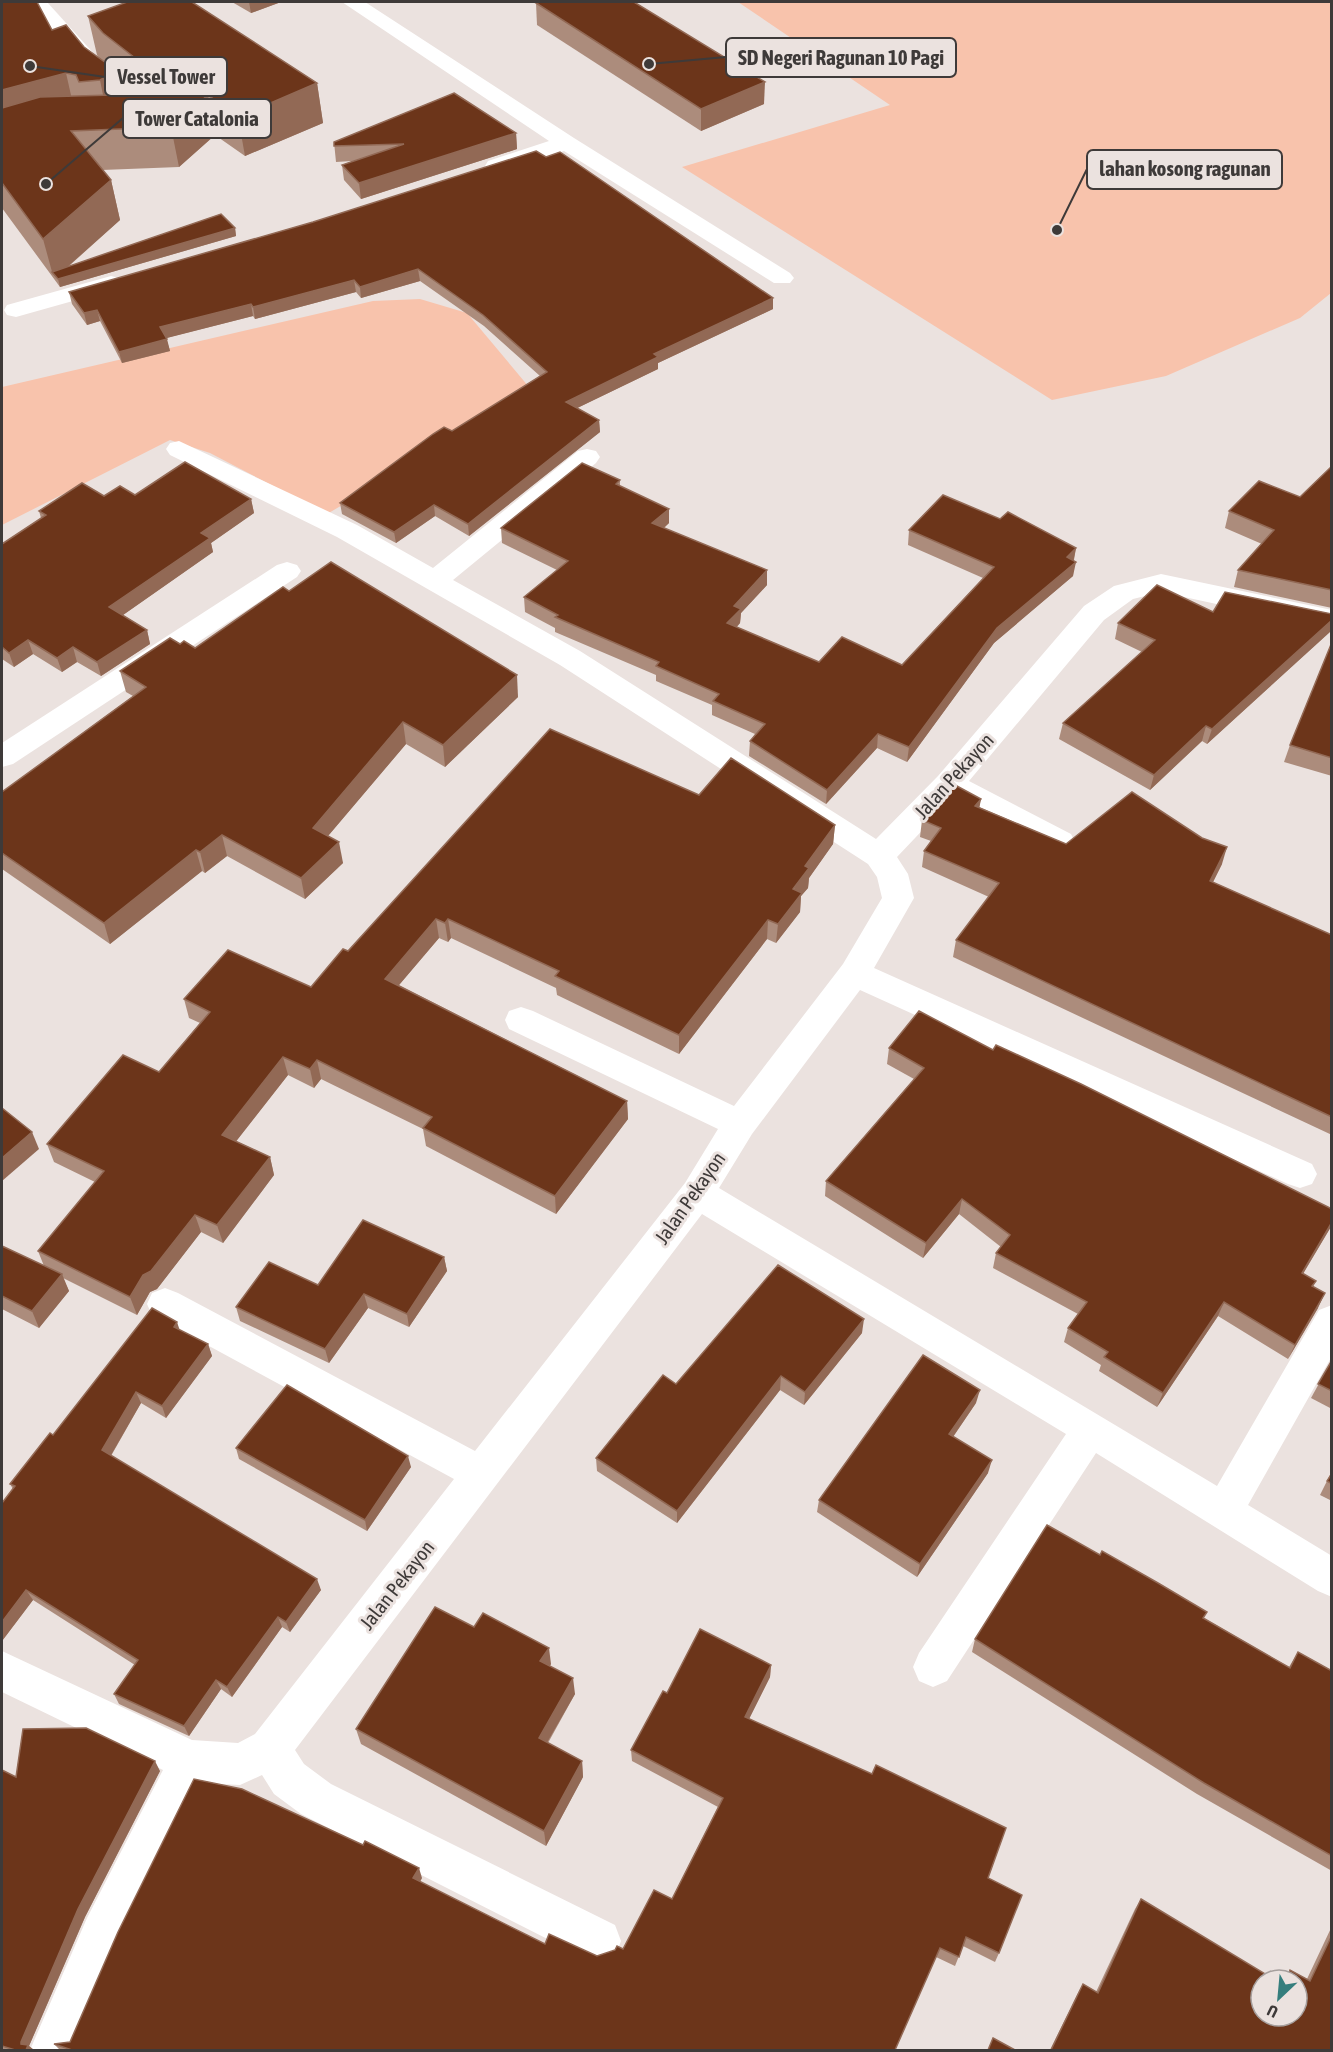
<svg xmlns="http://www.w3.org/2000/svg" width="1333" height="2052" viewBox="0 0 1333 2052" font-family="'Asap Condensed',sans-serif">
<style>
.green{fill:#f8c3ac}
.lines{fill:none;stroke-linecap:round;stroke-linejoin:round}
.minor{fill:#fff;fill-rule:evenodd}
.wall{fill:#ac8c7c;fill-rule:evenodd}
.shaded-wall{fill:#926955}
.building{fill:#6c351a;stroke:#926955;stroke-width:1.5}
.labels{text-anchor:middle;stroke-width:6;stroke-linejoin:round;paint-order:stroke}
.street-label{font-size:20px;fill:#3e3a39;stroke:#ebe2df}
.leader{fill:none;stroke:#3e3a39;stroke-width:2}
.callout-dot{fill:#3e3a39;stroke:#ebe2df;stroke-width:2}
.callout{fill:#ebe2df;stroke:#3e3a39;stroke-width:2}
.callout-label{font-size:21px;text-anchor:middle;font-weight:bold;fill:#3e3a39}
</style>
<rect width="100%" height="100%" fill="#ebe2df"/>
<g class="green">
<polygon points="738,2 1331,2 1331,293 1300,318 1166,376 1052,400 682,167 890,105"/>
<polygon points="420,299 467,313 534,393 327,514 210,453 170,440 2,525 2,387 373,301"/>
</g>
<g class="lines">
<g class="minor">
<polygon points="26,2 47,2 96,56 99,61 96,66 80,66"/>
<polygon points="342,2 365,2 574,138 790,273 794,278 790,283 774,283 564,151 504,171 488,171 485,166 488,161 549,141"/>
<polygon points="111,276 119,278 123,283 119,288 16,317 7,315 4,310 7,305"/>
<polygon points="179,441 357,525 433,568 578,451 587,449 596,451 600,457 596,463 453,580 580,651 876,839 938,776 1084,606 1114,586 1161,574 1332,610 1332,629 1161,592 1133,599 1104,620 969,781 1071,834 1075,842 1071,850 1060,853 1049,850 952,799 897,857 908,874 914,898 874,968 1312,1164 1317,1174 1312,1184 1300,1188 1288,1184 860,990 752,1134 719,1188 1217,1486 1319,1310 1332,1305 1332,1356 1248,1505 1332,1556 1332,1597 1318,1591 1096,1453 947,1681 933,1687 919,1681 913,1667 919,1653 1066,1434 702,1214 295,1750 304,1764 331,1784 615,1925 621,1941 615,1957 599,1963 583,1957 301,1814 274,1794 262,1775 240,1785 201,1783 123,1941 76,2050 30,2050 87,1918 163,1770 2,1692 2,1651 192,1740 238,1743 255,1734 454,1479 152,1315 147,1304 152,1293 165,1288 178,1293 475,1451 685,1183 718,1129 509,1029 505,1020 509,1011 521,1007 533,1011 734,1106 843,964 882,898 877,877 868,864 560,665 337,537 170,455 166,449 170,443"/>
<polygon points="287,562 297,565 301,571 297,577 13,764 2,767 2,743 277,565"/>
</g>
</g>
<g class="wall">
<path d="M 2,2 L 52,30 L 84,47 L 99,58 L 97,55 L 88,16 L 317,83 L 323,123 L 245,156 L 215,135 L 179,167 L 102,170 L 111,180 L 120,220 L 69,266 L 235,228 L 236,236 L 60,287 L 2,208 ZM 118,77 L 130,87 L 121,91 Z"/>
<polygon points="232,2 281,2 251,13"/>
<polygon points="536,3 764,104 701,131 537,25"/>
<polygon points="516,133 517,149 361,199 344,180 342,165 352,161 336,162 334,142"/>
<polygon points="313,222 773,309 658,363 658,369 577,408 599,420 600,432 469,536 435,516 396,543 342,514 340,503 540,376 484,326 420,281 361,298 356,292 255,319 253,316 166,338 170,351 122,363 100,321 87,325 72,304 69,292"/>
<polygon points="1332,466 1332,608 1234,587 1238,570 1262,544 1225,528 1229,511 1300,497"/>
<polygon points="620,480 620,486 669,523 664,528 767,585 741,613 740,623 737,627 819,662 902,665 983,578 908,545 909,530 1000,519 1076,548 1074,560 1073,576 994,643 907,762 877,748 826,804 749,756 750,741 755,734 712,715 712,705 656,681 656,675 555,632 555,628 525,612 524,597 557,570 502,543 501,528"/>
<polygon points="135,495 251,499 254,513 211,543 213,552 123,615 147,630 150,644 101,676 77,662 62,672 33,654 14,667 2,659 2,544 41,518 39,511 104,496"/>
<polygon points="289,591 518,697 445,767 406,744 328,836 343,863 305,899 227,856 205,873 202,871 110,944 2,869 2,792 133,696 126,692 120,671 180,644 195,648"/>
<polygon points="1213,612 1332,614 1332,629 1331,631 1207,744 1202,741 1150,790 1059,739 1063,723 1142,652 1115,639 1118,623"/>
<polygon points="1332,642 1332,776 1284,762 1290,745"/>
<polygon points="699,795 835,825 833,844 809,878 808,888 801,896 800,912 776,943 767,939 679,1054 557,995 556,988 451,938 448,942 439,938 399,985 627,1101 628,1119 556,1214 426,1146 423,1129 321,1079 314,1088 288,1075 236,1141 270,1157 274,1175 223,1243 201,1232 157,1289 150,1292 137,1315 63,1278 69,1291 39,1328 2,1309 2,1246 44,1266 38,1251 95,1182 54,1162 47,1144 159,1072 200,1023 189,1018 184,999 311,987 348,951"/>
<polygon points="981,799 979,807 1066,844 1222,864 1213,882 1332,935 1332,1135 953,957 956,940 989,897 922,867 924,851 931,841 920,837 922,820"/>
<polygon points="889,1048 993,1050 1332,1209 1332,1225 1303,1274 1316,1281 1313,1287 1318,1308 1288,1359 1218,1316 1157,1407 1099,1371 1101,1365 1064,1342 1068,1328 1078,1314 993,1268 996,1253 1001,1247 959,1214 923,1258 825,1196 826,1181 914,1079 887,1064"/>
<polygon points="444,1257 447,1271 409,1327 368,1308 329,1363 240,1321 236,1307 318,1285"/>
<polygon points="180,1330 208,1344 212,1356 166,1418 141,1403 111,1456 321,1590 290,1632 282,1627 232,1697 221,1689 189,1736 119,1704 114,1694 135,1665 33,1600 2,1641 13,1489 10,1484 53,1435"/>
<polygon points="862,1333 804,1405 780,1390 677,1523 597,1471 596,1458 676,1384"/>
<polygon points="1332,1360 1332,1409 1311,1398"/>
<polygon points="976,1403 953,1437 988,1473 917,1577 817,1512 819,1500"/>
<polygon points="236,1448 411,1467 367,1531 239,1459"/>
<polygon points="1332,1471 1332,1501 1320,1495"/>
<polygon points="1204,1618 1289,1667 1298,1652 1332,1671 1332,1871 1197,1794 972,1652 975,1639"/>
<polygon points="551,1664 550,1666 575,1694 548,1743 582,1761 583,1777 546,1846 361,1744 356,1729"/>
<polygon points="771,1665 770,1677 749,1719 988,1878 999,1953 995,1962 963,1946 955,1966 936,1957 895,2050 60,2050 54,2044 70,2042 422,1878 420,1882 545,1944 597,1956 623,1949 672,1899 718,1807 632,1761 631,1750 667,1693"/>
<polygon points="2,1770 16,1777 160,1771 85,1917 29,2046 34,2050 2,2050"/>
<polygon points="1141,1899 1261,2016 1297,1980 1281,1980 1290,1970 1307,1979 1332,1926 1332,2050 1050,2050 1078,1993 1083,1984 1096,1992 1135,1909"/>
</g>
<g class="shaded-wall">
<polygon points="249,2 281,2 251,13"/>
<polygon points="117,71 125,111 108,120 100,80"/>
<polygon points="66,73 75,113 2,133 2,90"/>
<polygon points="765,82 764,104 701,131 701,109"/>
<polygon points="317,83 323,123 245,156 238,117"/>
<polygon points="208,95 215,135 179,167 171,127"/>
<polygon points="516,133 517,149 361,199 359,183"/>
<polygon points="111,180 120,220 56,277 52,272 54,279 43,239"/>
<polygon points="235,228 236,236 60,287 58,279"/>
<polygon points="418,269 420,281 361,298 360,287"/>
<polygon points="354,280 356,292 255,319 253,307"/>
<polygon points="773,298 773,309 658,363 658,369 567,413 566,402 654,354"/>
<polygon points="251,304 253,316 163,339 160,327"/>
<polygon points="97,310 100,321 87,325 84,313"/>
<polygon points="167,339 170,351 122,363 119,352"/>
<polygon points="599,420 600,432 469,536 468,524"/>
<polygon points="251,499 254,513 211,543 213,552 113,622 109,607 201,533"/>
<polygon points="434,505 435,516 396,543 394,532"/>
<polygon points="669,509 669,523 652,538 652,523"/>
<polygon points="1076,548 1073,563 1067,557"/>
<polygon points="1076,562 1073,576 994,643 907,762 909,747 997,628"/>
<polygon points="767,570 767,585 741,613 740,623 727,637 727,623 734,606"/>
<polygon points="1332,620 1331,631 1207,744 1212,729"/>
<polygon points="147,630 150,644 101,676 97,662"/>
<polygon points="28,640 33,654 14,667 9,653"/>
<polygon points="73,647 77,662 62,672 57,658"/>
<polygon points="517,675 518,697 445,767 443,745"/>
<polygon points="403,722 406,744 317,849 313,828"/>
<polygon points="1206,726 1202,741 1150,790 1154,775"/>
<polygon points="878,734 877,748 826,804 827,790"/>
<polygon points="981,799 978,815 975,806"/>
<polygon points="835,825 833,844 809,878 808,888 801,896 800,912 776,943 778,924 805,866"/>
<polygon points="222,835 227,856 205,873 200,852"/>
<polygon points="339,842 343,863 305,899 301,878"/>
<polygon points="1227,847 1222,864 1205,898 1210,881"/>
<polygon points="196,850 202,871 110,944 104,923"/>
<polygon points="436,919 439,938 388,998 385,979"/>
<polygon points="448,919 451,938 448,942 445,923"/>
<polygon points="768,920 767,939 679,1054 679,1035"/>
<polygon points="283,1057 288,1075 227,1153 222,1135"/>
<polygon points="317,1060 321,1079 314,1088 310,1069"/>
<polygon points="627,1101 628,1119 556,1214 555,1196"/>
<polygon points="32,1132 39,1149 2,1181 2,1158"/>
<polygon points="270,1157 274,1175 223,1243 217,1225"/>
<polygon points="962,1199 959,1214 923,1258 926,1243"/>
<polygon points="195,1215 201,1232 157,1289 150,1292 137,1315 130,1297 143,1275"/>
<polygon points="1332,1222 1332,1225 1295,1287 1302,1273"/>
<polygon points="444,1257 447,1271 409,1327 407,1314"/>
<polygon points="62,1274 69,1291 39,1328 32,1311"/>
<polygon points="1325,1293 1318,1308 1288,1359 1295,1345"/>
<polygon points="364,1294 368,1308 329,1363 325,1349"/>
<polygon points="1224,1302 1218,1316 1157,1407 1163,1393"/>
<polygon points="864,1319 862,1333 804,1405 805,1392"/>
<polygon points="177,1322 181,1334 174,1327"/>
<polygon points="208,1344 212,1356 166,1418 162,1406"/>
<polygon points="781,1376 780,1390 677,1523 677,1511"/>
<polygon points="980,1390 976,1403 946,1447 949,1434"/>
<polygon points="136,1392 141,1403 107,1462 102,1450"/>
<polygon points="408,1456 411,1467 367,1531 365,1520"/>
<polygon points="992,1460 988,1473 917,1577 920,1564"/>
<polygon points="317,1579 321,1590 290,1632 286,1622"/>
<polygon points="26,1590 33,1600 2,1641 2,1622"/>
<polygon points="278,1617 282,1627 232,1697 227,1687"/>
<polygon points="549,1648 551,1664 543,1677 540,1661"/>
<polygon points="771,1665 770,1677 744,1729 745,1717"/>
<polygon points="573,1678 575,1694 541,1753 539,1738"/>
<polygon points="216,1680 221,1689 189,1736 184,1726"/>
<polygon points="155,1761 160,1771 85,1917 29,2046 34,2050 26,2050 21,2044 21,2042 78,1909"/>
<polygon points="582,1761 583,1777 546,1846 544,1831"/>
<polygon points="419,1868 422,1878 416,1888 413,1878"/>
</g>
<g class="building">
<polygon points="2,2 37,2 52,30 66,25 84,47 117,71 100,80 79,82 76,75 66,73 2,90"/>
<polygon points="127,2 192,2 317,83 238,117 208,95 171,127 71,131 111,180 43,239 2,183 2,108 40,97 113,95 137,84 147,72 144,65 103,33 88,16"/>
<polygon points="540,2 634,2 765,82 701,109 536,3"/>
<polygon points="454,93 516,133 359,183 342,165 404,144 334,146 334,142"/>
<polygon points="536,151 546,157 560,152 773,298 654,354 658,357 566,402 599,420 468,524 434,505 394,532 340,503 433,434 444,427 452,431 547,372 483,315 418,269 360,287 354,280 253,307 251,304 160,327 167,339 119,352 97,310 84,313 69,292 313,222"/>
<polygon points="221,214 235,228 58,279 52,272"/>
<polygon points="185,462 251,499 201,533 210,538 109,607 147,630 97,662 73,647 57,658 28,640 9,653 2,647 2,544 46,515 39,511 82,483 104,496 120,486 135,495"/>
<polygon points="582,463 620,480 616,484 669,509 652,523 767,570 734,606 741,609 727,623 819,662 842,637 902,665 994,567 909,530 943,495 1000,519 1008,512 1076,548 1067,557 1076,562 997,628 909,747 878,734 827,790 750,741 765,724 713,701 719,694 656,666 659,662 555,617 558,615 524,597 568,561 501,528"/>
<polygon points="1332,466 1332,590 1238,570 1274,530 1229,511 1259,481 1300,497"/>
<polygon points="331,562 517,675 443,745 403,722 313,828 339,842 301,878 222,835 200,852 196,850 104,923 2,853 2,792 146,687 120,671 170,638 180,644 184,641 195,648 283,587 289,591"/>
<polygon points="1157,585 1213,612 1225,592 1332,614 1332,620 1212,729 1206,726 1154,775 1063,723 1155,640 1118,623"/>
<polygon points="1332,642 1332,758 1290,745"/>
<polygon points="550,729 699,795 731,758 835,825 805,866 809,868 793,889 802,893 778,924 768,920 679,1035 555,976 559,971 448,919 445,923 436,919 385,979 627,1101 555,1196 423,1128 432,1117 317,1060 310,1069 283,1057 222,1135 270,1157 217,1225 195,1215 151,1271 143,1275 130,1297 38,1251 104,1171 47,1144 123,1055 159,1072 210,1012 184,999 228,950 311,987 343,949 348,951"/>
<polygon points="955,785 981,799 975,806 1066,844 1132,792 1202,838 1227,847 1210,881 1332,935 1332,1117 956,940 999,883 924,851 941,828 922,820"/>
<polygon points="919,1011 993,1050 996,1045 1081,1084 1332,1209 1332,1222 1302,1273 1316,1281 1312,1286 1325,1293 1295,1345 1224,1302 1163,1393 1104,1357 1108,1352 1068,1328 1087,1302 996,1253 1010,1235 962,1199 926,1243 826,1181 924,1068 889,1048"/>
<polygon points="2,1108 32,1132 2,1158"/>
<polygon points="363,1220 444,1257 407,1314 364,1294 325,1349 236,1307 269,1262 318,1285"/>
<polygon points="2,1246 62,1274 32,1311 2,1296"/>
<polygon points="778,1265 864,1319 805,1392 781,1376 677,1511 596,1458 663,1375 676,1384"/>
<polygon points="152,1308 177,1322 174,1327 208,1344 162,1406 136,1392 102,1450 317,1579 286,1622 278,1617 227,1687 216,1680 184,1726 114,1694 138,1660 26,1590 2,1622 2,1503 15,1486 10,1484 50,1433 53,1435"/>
<polygon points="923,1355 980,1390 949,1434 992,1460 920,1564 819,1500"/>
<polygon points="1332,1360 1332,1391 1318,1384"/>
<polygon points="287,1385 408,1456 365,1520 236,1448"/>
<polygon points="1332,1473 1332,1484 1327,1481"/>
<polygon points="1047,1525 1100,1555 1102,1551 1158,1583 1207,1612 1203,1618 1290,1668 1298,1652 1332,1671 1332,1856 1204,1783 975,1639"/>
<polygon points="435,1607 474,1627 483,1613 549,1648 540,1661 573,1678 539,1738 582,1761 544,1831 356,1729"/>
<polygon points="700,1629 771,1665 745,1717 872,1774 876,1765 1006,1828 988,1878 1022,1895 999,1953 966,1937 959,1957 940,1948 895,2050 72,2050 54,2044 70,2042 118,1932 194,1779 242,1789 363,1845 365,1841 419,1868 413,1878 545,1944 549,1934 597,1956 615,1950 617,1946 623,1949 654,1890 672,1899 723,1798 631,1750 663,1691 667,1693"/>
<polygon points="86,1728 155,1761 78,1909 21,2042 21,2044 28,2045 26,2050 15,2050 2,2046 2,1770 16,1777 23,1729"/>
<polygon points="1141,1899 1275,1980 1261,1980 1261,2016 1297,2016 1297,1980 1287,1980 1290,1970 1310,1981 1332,1935 1332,2050 1051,2050 1083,1984 1098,1993"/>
<polygon points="993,2038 1015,2050 988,2050"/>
</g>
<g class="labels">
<g class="street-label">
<text transform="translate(954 776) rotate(-48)" y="7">Jalan Pekayon</text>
<text transform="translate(690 1198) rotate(-55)" y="7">Jalan Pekayon</text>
<text transform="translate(397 1585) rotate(-52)" y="7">Jalan Pekayon</text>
</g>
</g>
<path class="leader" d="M649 64L726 57M30 66L105 77M46 184L123 118M1057 230L1087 169"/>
<g class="callout-dot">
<circle cx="649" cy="64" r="6"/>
<circle cx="30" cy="66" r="6"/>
<circle cx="46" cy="184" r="6"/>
<circle cx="1057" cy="230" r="6"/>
</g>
<g class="callout">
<rect x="726" y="38" width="230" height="39" rx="6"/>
<rect x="105" y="57" width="122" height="39" rx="6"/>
<rect x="123" y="99" width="148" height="39" rx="6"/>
<rect x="1087" y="150" width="195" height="39" rx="6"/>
</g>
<g class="callout-label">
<text x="841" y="65">SD Negeri Ragunan 10 Pagi</text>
<text x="166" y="84">Vessel Tower</text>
<text x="197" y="126">Tower Catalonia</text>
<text x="1185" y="176">lahan kosong ragunan</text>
</g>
<rect width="1333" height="2052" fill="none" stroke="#3e3a39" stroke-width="6"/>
<g transform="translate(1279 1998) rotate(206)"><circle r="28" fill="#ebe2df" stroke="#a69f9d" stroke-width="1.5"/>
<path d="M0-4.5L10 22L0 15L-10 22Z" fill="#357e7d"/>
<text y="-9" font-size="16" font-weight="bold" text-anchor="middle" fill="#3e3a39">U</text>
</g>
</svg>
